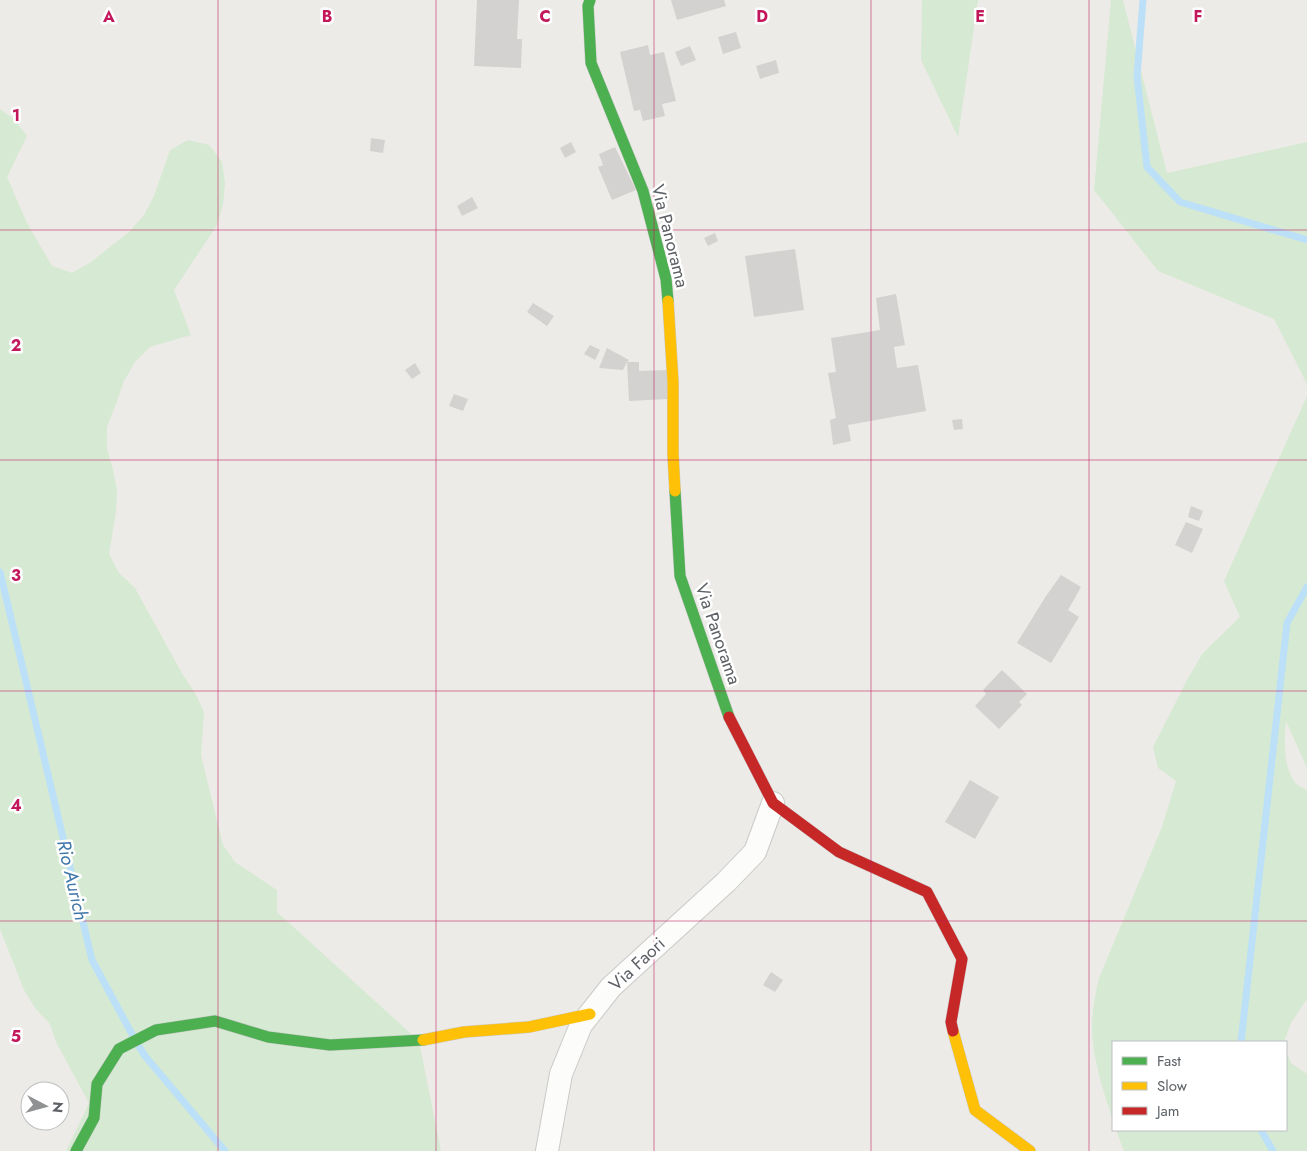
<svg xmlns="http://www.w3.org/2000/svg" width="1307" height="1151" viewBox="0 0 1307 1151" font-family="Jost,sans-serif">
<style>
.green{fill:#d6e9d2}
.lines{fill:none;stroke-linecap:round;stroke-linejoin:round}
.stream{stroke:#bbe0f8;stroke-width:7}
.building{fill:#d3d2d0}
.street-casing{stroke:#c9cac9;stroke-width:24}
.fast-casing{stroke:#c9c9c9;stroke-width:12}
.slow-casing{stroke:#c9c9c9;stroke-width:12}
.jam-casing{stroke:#c9c9c9;stroke-width:12}
.street{stroke:#fcfcfb;stroke-width:22}
.fast{stroke:#4caf50;stroke-width:11}
.slow{stroke:#ffc107;stroke-width:11}
.jam{stroke:#c62828;stroke-width:11}
.grid{fill:none;stroke:#c2185b;stroke-width:1;stroke-opacity:0.55}
.labels{text-anchor:middle;stroke-width:5;stroke-linejoin:round;paint-order:stroke}
.street-label{font-size:18px;fill:#5d6165;stroke:#fff}
.water-label{font-size:19px;font-style:italic;fill:#3e76a9;stroke:#fff}
.grid-label{font-size:16px;text-anchor:middle;font-weight:bold;fill:#c2185b;stroke:#fff;stroke-width:5;stroke-linejoin:round;paint-order:stroke}
</style>
<rect width="100%" height="100%" fill="#edebe7"/>
<g class="green">
<polygon points="922,0 978,0 958,137 921,60"/>
<polygon points="1111,0 1123,0 1167,173 1307,142 1307,384 1274,319 1158,271 1094,190"/>
<polygon points="0,109 14,119 27,136 7,177 27,223 52,266 72,273 91,262 130,231 144,215 154,196 170,150 188,140 209,145 222,162 225,183 223,204 217,225 174,290 191,335 150,347 135,362 124,381 117,401 107,427 107,449 113,469 117,491 116,512 109,554 119,573 135,588 183,675 195,693 204,712 201,755 223,845 235,862 277,890 277,912 419,1041 441,1151 66,1151 89,1103 56,1042 50,1024 35,1008 24,990 0,929"/>
<path d="M 1307,396 L 1307,768 L 1286,721 C 1284,738 1283,765 1294,781 C 1296,785 1303,788 1307,790 L 1307,999 L 1291,1023 L 1284,1042 L 1113,1042 L 1113,1121 C 1105,1096 1096,1070 1093,1043 C 1090,1022 1094,999 1099,978 L 1162,827 L 1176,781 L 1158,768 L 1153,747 L 1188,678 L 1203,653 L 1240,617 L 1224,581 Z"/>
<polygon points="1286,1050 1291,1063 1307,1074 1307,1151 1124,1151 1116,1130 1286,1130"/>
</g>
<g class="lines">
<g class="stream">
<polyline points="1143,0 1137,76 1147,167 1180,202 1307,240"/>
<polyline points="0,572 92,960 133,1036"/>
<polyline points="1241,1042 1287,623 1307,587"/>
<polyline points="138,1045 145,1056 225,1151"/>
<polyline points="1261,1130 1273,1151"/>
</g>
</g>
<g class="building">
<polygon points="477,0 519,0 517,39 522,39 521,68 474,66"/>
<polygon points="671,0 724,0 726,6 677,20"/>
<polygon points="736,32 741,48 723,54 718,37"/>
<polygon points="648,45 650,55 664,52 676,101 662,104 665,116 643,121 640,110 634,111 620,52"/>
<polygon points="690,46 696,60 681,66 675,52"/>
<polygon points="776,60 779,73 760,79 756,66"/>
<polygon points="371,138 385,140 383,153 370,151"/>
<polygon points="571,142 576,152 565,158 560,148"/>
<polygon points="615,147 636,190 612,200 598,167 603,165 599,154"/>
<polygon points="472,197 478,208 462,216 457,206"/>
<polygon points="715,233 718,241 708,246 704,238"/>
<polygon points="795,249 804,310 754,317 745,256"/>
<polygon points="896,294 905,345 894,347 897,368 918,365 926,411 848,425 851,441 833,445 830,420 836,418 828,373 836,372 831,338 880,330 876,298"/>
<polygon points="533,303 554,316 547,326 527,312"/>
<polygon points="590,345 600,350 595,360 584,354"/>
<polygon points="607,348 629,360 627,362 639,362 639,371 667,370 668,399 629,401 627,362 623,370 599,368"/>
<polygon points="415,363 421,373 412,379 405,370"/>
<polygon points="454,394 468,399 463,411 449,406"/>
<polygon points="962,419 963,429 954,430 952,420"/>
<polygon points="1191,506 1203,511 1199,521 1188,517"/>
<polygon points="1186,522 1203,529 1192,553 1175,545"/>
<polygon points="1061,575 1081,587 1068,610 1079,617 1051,663 1017,643 1046,596"/>
<polygon points="1002,670 1027,694 1019,702 1022,705 999,729 975,706 986,694 983,690"/>
<polygon points="970,780 999,797 975,839 945,822"/>
<polygon points="771,972 783,980 775,992 763,985"/>
</g>
<g class="lines">
<defs>
<polyline id="street" points="547,1151 561,1074 581,1025 611,987 726,882 755,852 773,803"/>
<g id="fast">
<polyline points="590,0 588,6 591,63 643,191 666,279 668,301"/>
<polyline points="675,491 680,576 729,717"/>
<polyline points="76,1151 94,1118 97,1084 119,1049 156,1030 215,1021 268,1037 330,1045 423,1040"/>
</g>
<g id="slow">
<polyline points="668,301 673,382 673,454 675,491"/>
<polyline points="953,1031 975,1110 1030,1151"/>
<polyline points="423,1040 464,1032 529,1027 590,1014"/>
</g>
<polyline id="jam" points="729,717 773,803 839,852 927,892 962,959 951,1022 953,1031"/>
</defs>
<use href="#street" class="street-casing"/>
<use href="#fast" class="fast-casing"/>
<use href="#slow" class="slow-casing"/>
<use href="#jam" class="jam-casing"/>
<use href="#street" class="street"/>
<use href="#fast" class="fast"/>
<use href="#slow" class="slow"/>
<use href="#jam" class="jam"/>
</g>
<path class="grid" d="M 218,0 L 218,1151M 436,0 L 436,1151M 654,0 L 654,1151M 871,0 L 871,1151M 1089,0 L 1089,1151M 0,230 L 1307,230M 0,460 L 1307,460M 0,691 L 1307,691M 0,921 L 1307,921"/>
<g class="labels">
<g class="street-label">
<text transform="translate(670 236) rotate(76)" y="6">Via Panorama</text>
<text transform="translate(718 634) rotate(71)" y="6">Via Panorama</text>
<text transform="translate(637 964) rotate(-43)" y="6">Via Faori</text>
</g>
<g class="water-label">
<text transform="translate(73 880) rotate(77)" y="7">Rio Aurich</text>
</g>
</g>
<g class="grid-label">
<text x="109" y="22">A</text>
<text x="327" y="22">B</text>
<text x="545" y="22">C</text>
<text x="762" y="22">D</text>
<text x="980" y="22">E</text>
<text x="1198" y="22">F</text>
<text x="16" y="121">1</text>
<text x="16" y="351">2</text>
<text x="16" y="581">3</text>
<text x="16" y="811">4</text>
<text x="16" y="1042">5</text>
</g>
<rect x="1112" y="1041" width="175" height="90" fill="#ffffff" stroke="#bec0c1"/>
<rect x="1122" y="1057" width="25" height="8" fill="#4caf50" stroke="#bec0c1"/>
<text x="1157" y="1066" font-size="15" fill="#5d6165">Fast</text>
<rect x="1122" y="1082" width="25" height="8" fill="#ffc107" stroke="#bec0c1"/>
<text x="1157" y="1091" font-size="15" fill="#5d6165">Slow</text>
<rect x="1122" y="1107" width="25" height="8" fill="#c62828" stroke="#bec0c1"/>
<text x="1157" y="1116" font-size="15" fill="#5d6165">Jam</text>
<g transform="translate(45 1106) rotate(96)"><circle r="24" fill="#ffffff" stroke="#bec0c1"/>
<path d="M0-4L9 19L0 12L-9 19Z" fill="#8f9192"/>
<text y="-8" font-size="14" font-weight="bold" text-anchor="middle" fill="#5d6165">N</text>
</g>
</svg>
